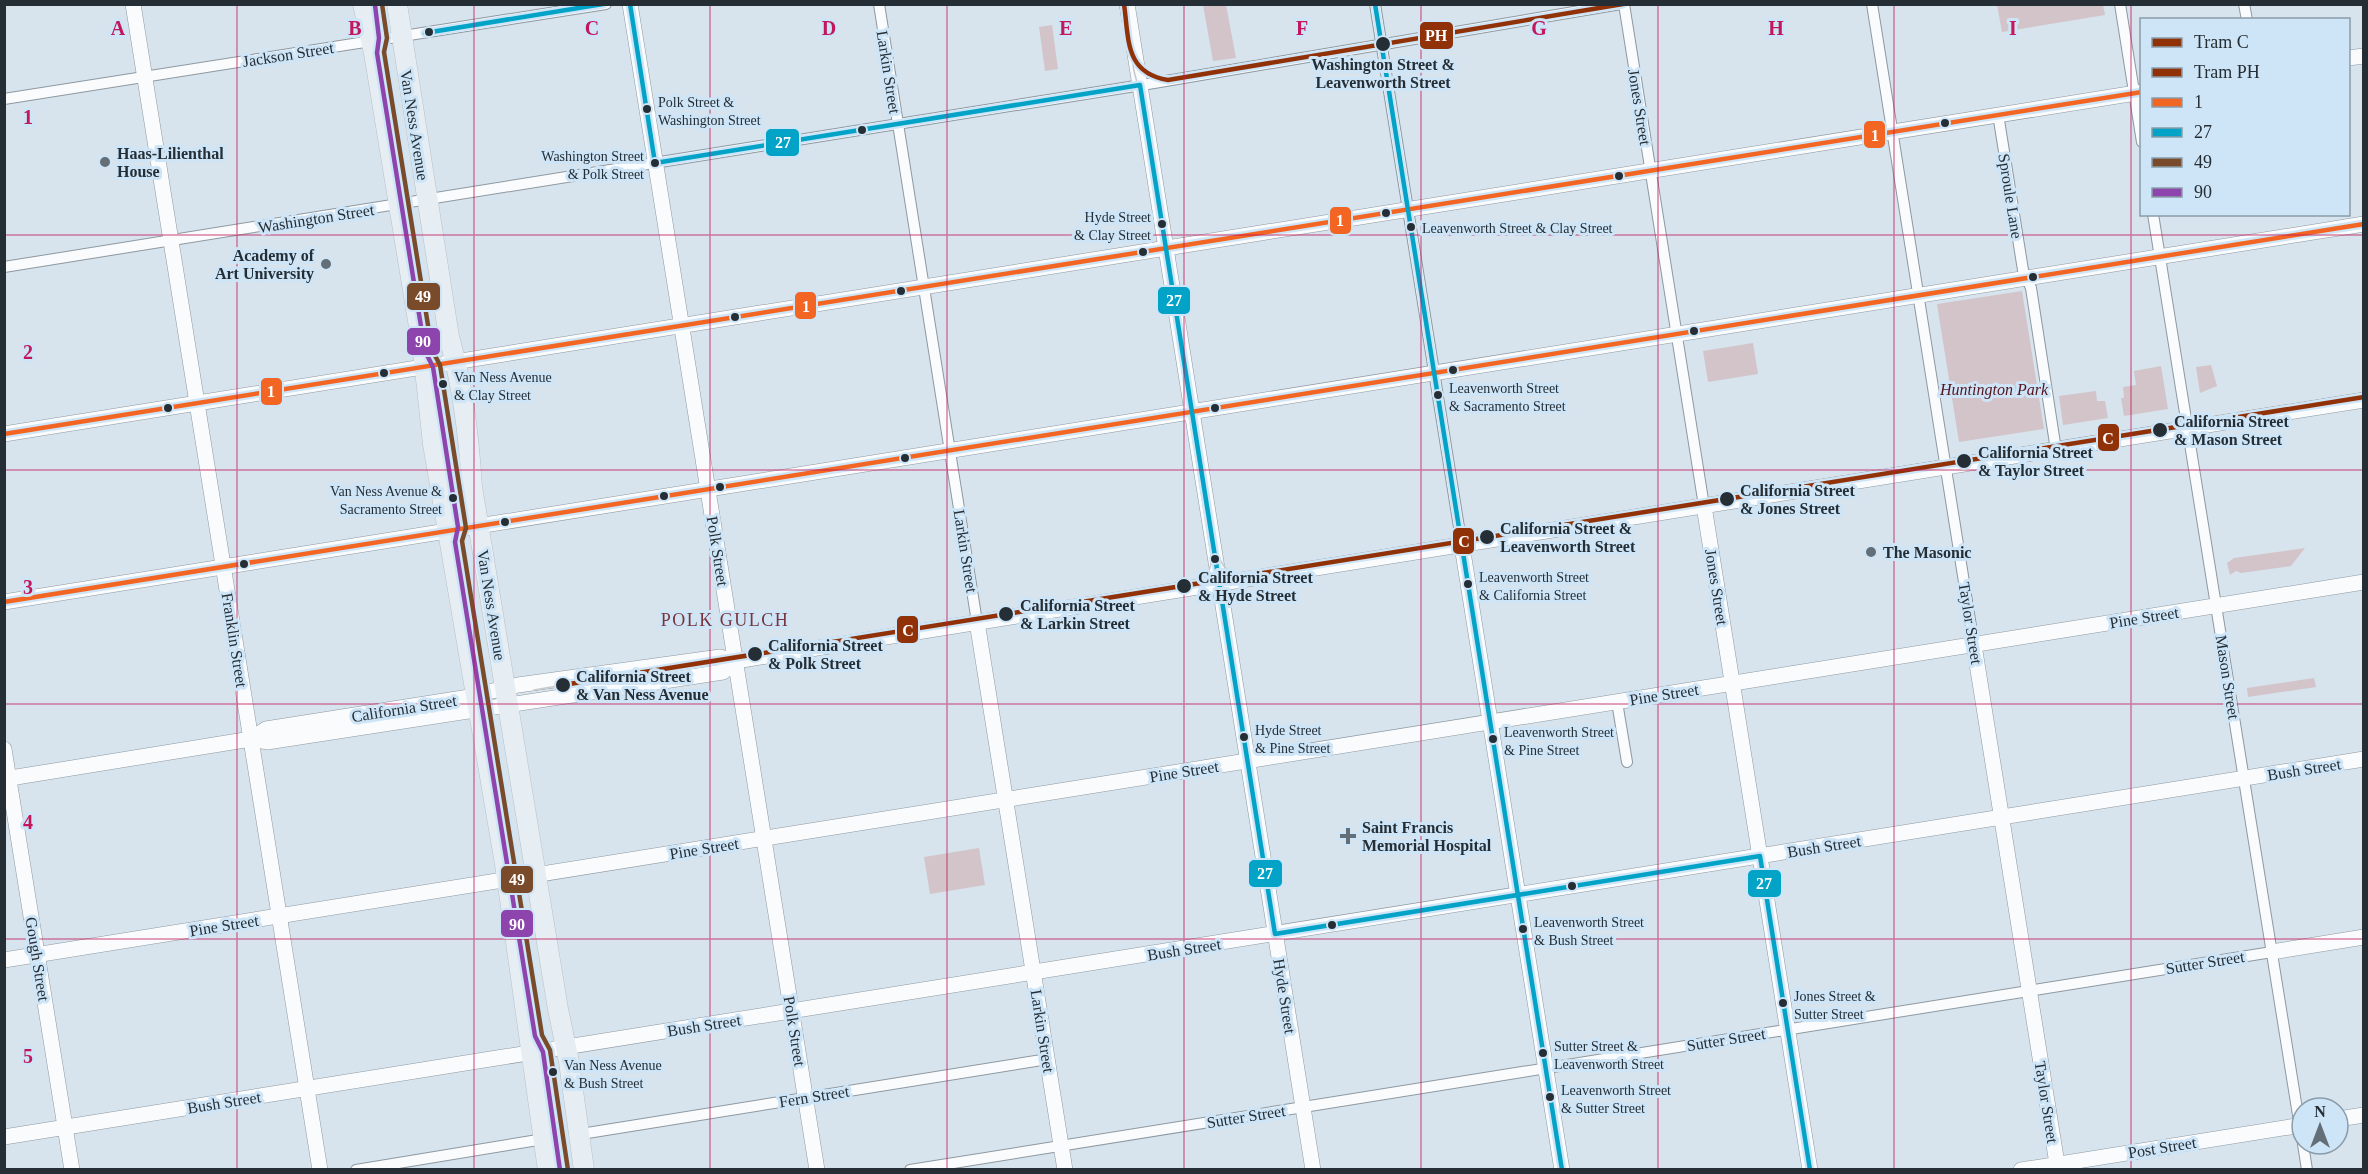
<svg xmlns="http://www.w3.org/2000/svg" width="2368" height="1174" viewBox="0 0 2368 1174" font-family="'Times New Roman',serif">
<style>
.green{fill:#d2c4c9}
.lines{fill:none;stroke-linecap:round;stroke-linejoin:round}
.street-casing{stroke:#8e98a0;stroke-width:12}
.secondary-casing{stroke:#8e98a0;stroke-width:16}
.highway-casing{stroke:#b9c0c5;stroke-width:21}
.street{stroke:#f9fbfc;stroke-width:10}
.secondary{stroke:#f9fbfc;stroke-width:15}
.highway{stroke:#e6edf3;stroke-width:20}
.tram{stroke:#c5c9cb;stroke-width:1.5}
.bus-1-casing{stroke:#cee5f7;stroke-width:9}
.bus-2-casing{stroke:#cee5f7;stroke-width:9}
.bus-3-casing{stroke:#cee5f7;stroke-width:9}
.bus-4-casing{stroke:#cee5f7;stroke-width:9}
.bus-1{stroke:#f26522;stroke-width:4.5}
.bus-2{stroke:#02a3c6;stroke-width:4.5}
.bus-3{stroke:#7a4b2a;stroke-width:4.5}
.bus-4{stroke:#8e44ad;stroke-width:4.5}
.tram-1-casing{stroke:#cee5f7;stroke-width:9}
.tram-2-casing{stroke:#cee5f7;stroke-width:9}
.tram-1{stroke:#913108;stroke-width:4.5}
.tram-2{stroke:#913108;stroke-width:4.5}
.grid{fill:none;stroke:#c2185b;stroke-width:1.5;stroke-opacity:0.55}
.bus-dot{fill:#252e35;stroke:#cee5f7;stroke-width:2}
.poi-dot{fill:#636e76;stroke:#cee5f7;stroke-width:2}
.labels{text-anchor:middle;stroke-width:6;stroke-linejoin:round;paint-order:stroke}
.bus-label{font-size:14px;fill:#252e35;stroke:#cee5f7;text-anchor:start}
.street-label{font-size:16px;fill:#252e35;stroke:#cee5f7}
.stop-label{font-size:16px;font-weight:bold;fill:#252e35;stroke:#cee5f7;text-anchor:start}
.poi-label{font-size:16px;font-weight:bold;fill:#252e35;stroke:#cee5f7;text-anchor:start}
.park-label{font-size:16px;font-style:italic;fill:#53141e;stroke:#cee5f7}
.neighbourhood-label{font-size:18px;letter-spacing:1.5px;fill:#7b343b;stroke:#cee5f7}
.grid-label{font-size:20px;text-anchor:middle;font-weight:bold;fill:#c2185b;stroke:#cee5f7;stroke-width:6;stroke-linejoin:round;paint-order:stroke}
.line-badge{stroke:#cee5f7;stroke-width:2}
.badge-label{font-size:16px;text-anchor:middle;font-weight:bold;fill:#fff}
</style>
<rect width="100%" height="100%" fill="#d7e4ee"/>
<g class="green">
<polygon points="1203,5 1226,5 1236,58 1213,61"/>
<polygon points="1997,5 2103,5 2105,15 2002,32"/>
<polygon points="1052,25 1058,69 1045,71 1039,27"/>
<polygon points="2022,291 2044,429 1959,442 1937,304"/>
<polygon points="1753,343 1758,374 1708,382 1703,351"/>
<polygon points="2211,365 2217,386 2200,393 2196,367"/>
<polygon points="2161,366 2168,409 2124,416 2121,398 2124,398 2123,387 2136,385 2134,371"/>
<polygon points="2096,391 2097,401 2105,401 2108,418 2063,425 2059,396"/>
<polygon points="2305,548 2291,566 2241,573 2236,571 2230,575 2227,563 2234,558"/>
<polygon points="2314,678 2316,687 2248,697 2247,688"/>
<polygon points="979,848 985,885 930,894 924,857"/>
</g>
<g class="lines">
<defs>
<g id="street">
<polyline points="879,4 977,622"/>
<polyline points="1375,4 1462,546"/>
<polyline points="1624,4 1704,506"/>
<polyline points="1872,4 1974,645"/>
<polyline points="2120,4 2142,142"/>
<polyline points="2244,4 2247,20"/>
<polyline points="4,99 606,4"/>
<polyline points="1998,114 2023,270 2031,288 2056,450"/>
<polyline points="2153,214 2302,1140"/>
<polyline points="4,267 1154,83 1621,4"/>
<polyline points="1617,702 1627,762"/>
<polyline points="581,1134 1048,1059"/>
<polyline points="2303,1144 2307,1170"/>
<polyline points="356,1170 544,1139"/>
<polyline points="910,1170 2272,952"/>
</g>
<g id="secondary">
<polyline points="133,4 320,1170"/>
<polyline points="630,4 817,1170"/>
<polyline points="1127,4 1313,1170"/>
<polyline points="2348,58 2364,56"/>
<polyline points="4,434 2142,92"/>
<polyline points="1704,506 1810,1170"/>
<polyline points="1462,546 1562,1170"/>
<polyline points="4,602 2364,224"/>
<polyline points="977,622 1065,1170"/>
<polyline points="1974,645 2058,1170"/>
<polyline points="251,739 266,729 463,698 518,685 720,657 736,661 2364,400"/>
<polyline points="4,749 72,1170"/>
<polyline points="4,779 251,739 267,742 723,672 736,661"/>
<polyline points="2272,952 2364,937"/>
<polyline points="4,960 2364,582"/>
<polyline points="2338,1119 2364,1115"/>
<polyline points="4,1137 2364,759"/>
<polyline points="2021,1170 2302,1125"/>
</g>
<g id="highway">
<polyline points="363,4 374,53 423,351 433,444 505,864 548,1170"/>
<path d="M 397,4 L 449,337 C 463,386 469,437 472,487 L 558,1009 L 569,1062 L 584,1170"/>
</g>
</defs>
<use href="#street" class="street-casing"/>
<use href="#secondary" class="secondary-casing"/>
<use href="#highway" class="highway-casing"/>
<use href="#street" class="street"/>
<use href="#secondary" class="secondary"/>
<use href="#highway" class="highway"/>
<g class="tram">
<path d="M 1123,4 L 1134,71 L 1139,90 L 1211,556 C 1213,576 1199,584 1181,588"/>
<path d="M 1216,546 C 1220,569 1232,579 1255,576"/>
<polyline points="534,690 563,685"/>
</g>
<defs>
<g id="bus-1">
<polyline points="4,434 2142,92"/>
<polyline points="4,602 2364,224"/>
</g>
<g id="bus-2">
<polyline points="630,4 655,163 1140,85 1275,934 1760,856 1810,1170"/>
<polyline points="1375,4 1562,1170"/>
<polyline points="425,33 603,4"/>
</g>
<polyline id="bus-3" points="382,4 387,38 384,52 432,350 440,365 466,528 462,541 542,1035 550,1050 568,1170"/>
<polyline id="bus-4" points="375,5 379,38 377,53 425,351 433,367 458,527 455,542 535,1036 543,1052 560,1170"/>
</defs>
<use href="#bus-1" class="bus-1-casing"/>
<use href="#bus-2" class="bus-2-casing"/>
<use href="#bus-3" class="bus-3-casing"/>
<use href="#bus-4" class="bus-4-casing"/>
<use href="#bus-1" class="bus-1"/>
<use href="#bus-2" class="bus-2"/>
<use href="#bus-3" class="bus-3"/>
<use href="#bus-4" class="bus-4"/>
<defs>
<polyline id="tram-1" points="563,685 2364,397"/>
<path id="tram-2" d="M 1124,4 C 1129,40 1125,73 1168,80 L 1623,4"/>
</defs>
<use href="#tram-1" class="tram-1-casing"/>
<use href="#tram-2" class="tram-2-casing"/>
<use href="#tram-1" class="tram-1"/>
<use href="#tram-2" class="tram-2"/>
</g>
<path class="grid" d="M 237,4 L 237,1170M 474,4 L 474,1170M 710,4 L 710,1170M 947,4 L 947,1170M 1184,4 L 1184,1170M 1421,4 L 1421,1170M 1658,4 L 1658,1170M 1894,4 L 1894,1170M 2131,4 L 2131,1170M 4,235 L 2364,235M 4,470 L 2364,470M 4,704 L 2364,704M 4,939 L 2364,939"/>
<g class="bus-dot">
<circle cx="429" cy="32" r="5"/>
<circle cx="1383" cy="44" r="8"/>
<circle cx="647" cy="109" r="5"/>
<circle cx="1945" cy="123" r="5"/>
<circle cx="862" cy="130" r="5"/>
<circle cx="655" cy="163" r="5"/>
<circle cx="1619" cy="176" r="5"/>
<circle cx="1386" cy="213" r="5"/>
<circle cx="1162" cy="224" r="5"/>
<circle cx="1411" cy="227" r="5"/>
<circle cx="1143" cy="252" r="5"/>
<circle cx="2033" cy="277" r="5"/>
<circle cx="901" cy="291" r="5"/>
<circle cx="735" cy="317" r="5"/>
<circle cx="1694" cy="331" r="5"/>
<circle cx="1453" cy="370" r="5"/>
<circle cx="384" cy="373" r="5"/>
<circle cx="443" cy="384" r="5"/>
<circle cx="1438" cy="395" r="5"/>
<circle cx="168" cy="408" r="5"/>
<circle cx="1215" cy="408" r="5"/>
<circle cx="2160" cy="430" r="8"/>
<circle cx="905" cy="458" r="5"/>
<circle cx="1964" cy="461" r="8"/>
<circle cx="720" cy="487" r="5"/>
<circle cx="664" cy="496" r="5"/>
<circle cx="453" cy="498" r="5"/>
<circle cx="1727" cy="499" r="8"/>
<circle cx="505" cy="522" r="5"/>
<circle cx="1487" cy="537" r="8"/>
<circle cx="1215" cy="559" r="5"/>
<circle cx="244" cy="564" r="5"/>
<circle cx="1468" cy="584" r="5"/>
<circle cx="1184" cy="586" r="8"/>
<circle cx="1006" cy="614" r="8"/>
<circle cx="755" cy="654" r="8"/>
<circle cx="563" cy="685" r="8"/>
<circle cx="1244" cy="737" r="5"/>
<circle cx="1493" cy="739" r="5"/>
<circle cx="1572" cy="886" r="5"/>
<circle cx="1332" cy="925" r="5"/>
<circle cx="1523" cy="929" r="5"/>
<circle cx="1783" cy="1003" r="5"/>
<circle cx="1543" cy="1053" r="5"/>
<circle cx="553" cy="1072" r="5"/>
<circle cx="1550" cy="1097" r="5"/>
</g>
<g class="poi-dot">
<circle cx="105" cy="162" r="6"/>
<circle cx="326" cy="264" r="6"/>
<circle cx="1871" cy="552" r="6"/>
<path d="M1345 827h6v6h6v6h-6v6h-6v-6h-6v-6h6z"/>
</g>
<g class="labels">
<g class="bus-label">
<text x="658" y="107">Polk Street &amp;<tspan x="658" dy="18">Washington Street</tspan></text>
<text x="644" y="161" text-anchor="end">Washington Street<tspan x="644" dy="18">&amp; Polk Street</tspan></text>
<text x="1151" y="222" text-anchor="end">Hyde Street<tspan x="1151" dy="18">&amp; Clay Street</tspan></text>
<text x="1422" y="233">Leavenworth Street &amp; Clay Street</text>
<text x="454" y="382">Van Ness Avenue<tspan x="454" dy="18">&amp; Clay Street</tspan></text>
<text x="1449" y="393">Leavenworth Street<tspan x="1449" dy="18">&amp; Sacramento Street</tspan></text>
<text x="442" y="496" text-anchor="end">Van Ness Avenue &amp;<tspan x="442" dy="18">Sacramento Street</tspan></text>
<text x="1479" y="582">Leavenworth Street<tspan x="1479" dy="18">&amp; California Street</tspan></text>
<text x="1255" y="735">Hyde Street<tspan x="1255" dy="18">&amp; Pine Street</tspan></text>
<text x="1504" y="737">Leavenworth Street<tspan x="1504" dy="18">&amp; Pine Street</tspan></text>
<text x="1534" y="927">Leavenworth Street<tspan x="1534" dy="18">&amp; Bush Street</tspan></text>
<text x="1794" y="1001">Jones Street &amp;<tspan x="1794" dy="18">Sutter Street</tspan></text>
<text x="1554" y="1051">Sutter Street &amp;<tspan x="1554" dy="18">Leavenworth Street</tspan></text>
<text x="564" y="1070">Van Ness Avenue<tspan x="564" dy="18">&amp; Bush Street</tspan></text>
<text x="1561" y="1095">Leavenworth Street<tspan x="1561" dy="18">&amp; Sutter Street</tspan></text>
</g>
<g class="street-label">
<text transform="translate(288 54) rotate(-9)" y="6">Jackson Street</text>
<text transform="translate(889 72) rotate(81)" y="6">Larkin Street</text>
<text transform="translate(1640 107) rotate(81)" y="6">Jones Street</text>
<text transform="translate(415 125) rotate(81)" y="6">Van Ness Avenue</text>
<text transform="translate(2011 196) rotate(81)" y="6">Sproule Lane</text>
<text transform="translate(316 218) rotate(-9)" y="6">Washington Street</text>
<text transform="translate(718 551) rotate(81)" y="6">Polk Street</text>
<text transform="translate(966 551) rotate(81)" y="6">Larkin Street</text>
<text transform="translate(1717 587) rotate(81)" y="6">Jones Street</text>
<text transform="translate(492 605) rotate(81)" y="6">Van Ness Avenue</text>
<text transform="translate(2144 617) rotate(-9)" y="6">Pine Street</text>
<text transform="translate(1971 623) rotate(81)" y="6">Taylor Street</text>
<text transform="translate(235 640) rotate(81)" y="6">Franklin Street</text>
<text transform="translate(2228 677) rotate(81)" y="6">Mason Street</text>
<text transform="translate(1664 694) rotate(-9)" y="6">Pine Street</text>
<text transform="translate(404 708) rotate(-9)" y="6">California Street</text>
<text transform="translate(2304 769) rotate(-9)" y="6">Bush Street</text>
<text transform="translate(1184 771) rotate(-9)" y="6">Pine Street</text>
<text transform="translate(1824 846) rotate(-9)" y="6">Bush Street</text>
<text transform="translate(704 848) rotate(-9)" y="6">Pine Street</text>
<text transform="translate(224 925) rotate(-9)" y="6">Pine Street</text>
<text transform="translate(1184 949) rotate(-9)" y="6">Bush Street</text>
<text transform="translate(38 959) rotate(81)" y="6">Gough Street</text>
<text transform="translate(2205 962) rotate(-9)" y="6">Sutter Street</text>
<text transform="translate(1285 996) rotate(81)" y="6">Hyde Street</text>
<text transform="translate(704 1025) rotate(-9)" y="6">Bush Street</text>
<text transform="translate(795 1031) rotate(81)" y="6">Polk Street</text>
<text transform="translate(1043 1031) rotate(81)" y="6">Larkin Street</text>
<text transform="translate(1726 1039) rotate(-9)" y="6">Sutter Street</text>
<text transform="translate(814 1096) rotate(-9)" y="6">Fern Street</text>
<text transform="translate(224 1102) rotate(-9)" y="6">Bush Street</text>
<text transform="translate(2047 1102) rotate(81)" y="6">Taylor Street</text>
<text transform="translate(1246 1116) rotate(-9)" y="6">Sutter Street</text>
<text transform="translate(2162 1147) rotate(-9)" y="6">Post Street</text>
</g>
<g class="stop-label">
<text x="1383" y="70" text-anchor="middle">Washington Street &amp;<tspan x="1383" dy="18">Leavenworth Street</tspan></text>
<text x="2174" y="427">California Street<tspan x="2174" dy="18">&amp; Mason Street</tspan></text>
<text x="1978" y="458">California Street<tspan x="1978" dy="18">&amp; Taylor Street</tspan></text>
<text x="1740" y="496">California Street<tspan x="1740" dy="18">&amp; Jones Street</tspan></text>
<text x="1500" y="534">California Street &amp;<tspan x="1500" dy="18">Leavenworth Street</tspan></text>
<text x="1198" y="583">California Street<tspan x="1198" dy="18">&amp; Hyde Street</tspan></text>
<text x="1020" y="611">California Street<tspan x="1020" dy="18">&amp; Larkin Street</tspan></text>
<text x="768" y="651">California Street<tspan x="768" dy="18">&amp; Polk Street</tspan></text>
<text x="576" y="682">California Street<tspan x="576" dy="18">&amp; Van Ness Avenue</tspan></text>
</g>
<g class="poi-label">
<text x="117" y="159">Haas-Lilienthal<tspan x="117" dy="18">House</tspan></text>
<text x="314" y="261" text-anchor="end">Academy of<tspan x="314" dy="18">Art University</tspan></text>
<text x="1883" y="558">The Masonic</text>
<text x="1362" y="833">Saint Francis<tspan x="1362" dy="18">Memorial Hospital</tspan></text>
</g>
<g class="park-label">
<text x="1994" y="395">Huntington Park</text>
</g>
<g class="neighbourhood-label">
<text x="725" y="626">POLK GULCH</text>
</g>
</g>
<g class="grid-label">
<text x="118" y="35">A</text>
<text x="355" y="35">B</text>
<text x="592" y="35">C</text>
<text x="829" y="35">D</text>
<text x="1066" y="35">E</text>
<text x="1302" y="35">F</text>
<text x="1539" y="35">G</text>
<text x="1776" y="35">H</text>
<text x="2013" y="35">I</text>
<text x="28" y="124">1</text>
<text x="28" y="359">2</text>
<text x="28" y="594">3</text>
<text x="28" y="829">4</text>
<text x="28" y="1063">5</text>
</g>
<g class="line-badge">
<rect x="1419" y="21" width="35" height="29" rx="6" fill="#913108"/>
<rect x="1863" y="120" width="23" height="29" rx="6" fill="#f26522"/>
<rect x="765" y="128" width="35" height="29" rx="6" fill="#02a3c6"/>
<rect x="1329" y="206" width="23" height="29" rx="6" fill="#f26522"/>
<rect x="406" y="282" width="35" height="29" rx="6" fill="#7a4b2a"/>
<rect x="1157" y="286" width="34" height="29" rx="6" fill="#02a3c6"/>
<rect x="794" y="291" width="23" height="29" rx="6" fill="#f26522"/>
<rect x="406" y="327" width="35" height="29" rx="6" fill="#8e44ad"/>
<rect x="260" y="377" width="23" height="29" rx="6" fill="#f26522"/>
<rect x="2097" y="423" width="23" height="29" rx="6" fill="#913108"/>
<rect x="1452" y="527" width="23" height="28" rx="6" fill="#913108"/>
<rect x="896" y="615" width="23" height="29" rx="6" fill="#913108"/>
<rect x="1248" y="859" width="35" height="29" rx="6" fill="#02a3c6"/>
<rect x="500" y="865" width="34" height="29" rx="6" fill="#7a4b2a"/>
<rect x="1747" y="869" width="35" height="29" rx="6" fill="#02a3c6"/>
<rect x="500" y="909" width="34" height="29" rx="6" fill="#8e44ad"/>
</g>
<g class="badge-label">
<text x="1436" y="41">PH</text>
<text x="1875" y="141">1</text>
<text x="783" y="148">27</text>
<text x="1340" y="226">1</text>
<text x="423" y="302">49</text>
<text x="1174" y="306">27</text>
<text x="806" y="312">1</text>
<text x="423" y="347">90</text>
<text x="271" y="397">1</text>
<text x="2108" y="444">C</text>
<text x="1464" y="547">C</text>
<text x="908" y="636">C</text>
<text x="1265" y="879">27</text>
<text x="517" y="885">49</text>
<text x="1764" y="889">27</text>
<text x="517" y="930">90</text>
</g>
<rect width="2368" height="1174" fill="none" stroke="#252e35" stroke-width="12"/>
<rect x="2140" y="18" width="210" height="198" fill="#cee5f7" stroke="#8a9ca9" stroke-width="1.5"/>
<rect x="2152" y="38" width="30" height="9" fill="#913108" stroke="#8a9ca9" stroke-width="1.5"/>
<text x="2194" y="48" font-size="18" fill="#252e35">Tram C</text>
<rect x="2152" y="68" width="30" height="9" fill="#913108" stroke="#8a9ca9" stroke-width="1.5"/>
<text x="2194" y="78" font-size="18" fill="#252e35">Tram PH</text>
<rect x="2152" y="98" width="30" height="9" fill="#f26522" stroke="#8a9ca9" stroke-width="1.5"/>
<text x="2194" y="108" font-size="18" fill="#252e35">1</text>
<rect x="2152" y="128" width="30" height="9" fill="#02a3c6" stroke="#8a9ca9" stroke-width="1.5"/>
<text x="2194" y="138" font-size="18" fill="#252e35">27</text>
<rect x="2152" y="158" width="30" height="9" fill="#7a4b2a" stroke="#8a9ca9" stroke-width="1.5"/>
<text x="2194" y="168" font-size="18" fill="#252e35">49</text>
<rect x="2152" y="188" width="30" height="9" fill="#8e44ad" stroke="#8a9ca9" stroke-width="1.5"/>
<text x="2194" y="198" font-size="18" fill="#252e35">90</text>
<g transform="translate(2320 1126)"><circle r="28" fill="#cee5f7" stroke="#8a9ca9" stroke-width="1.5"/>
<path d="M0-4.5L10 22L0 15L-10 22Z" fill="#636e76"/>
<text y="-9" font-size="16" font-weight="bold" text-anchor="middle" fill="#252e35">N</text>
</g>
</svg>
